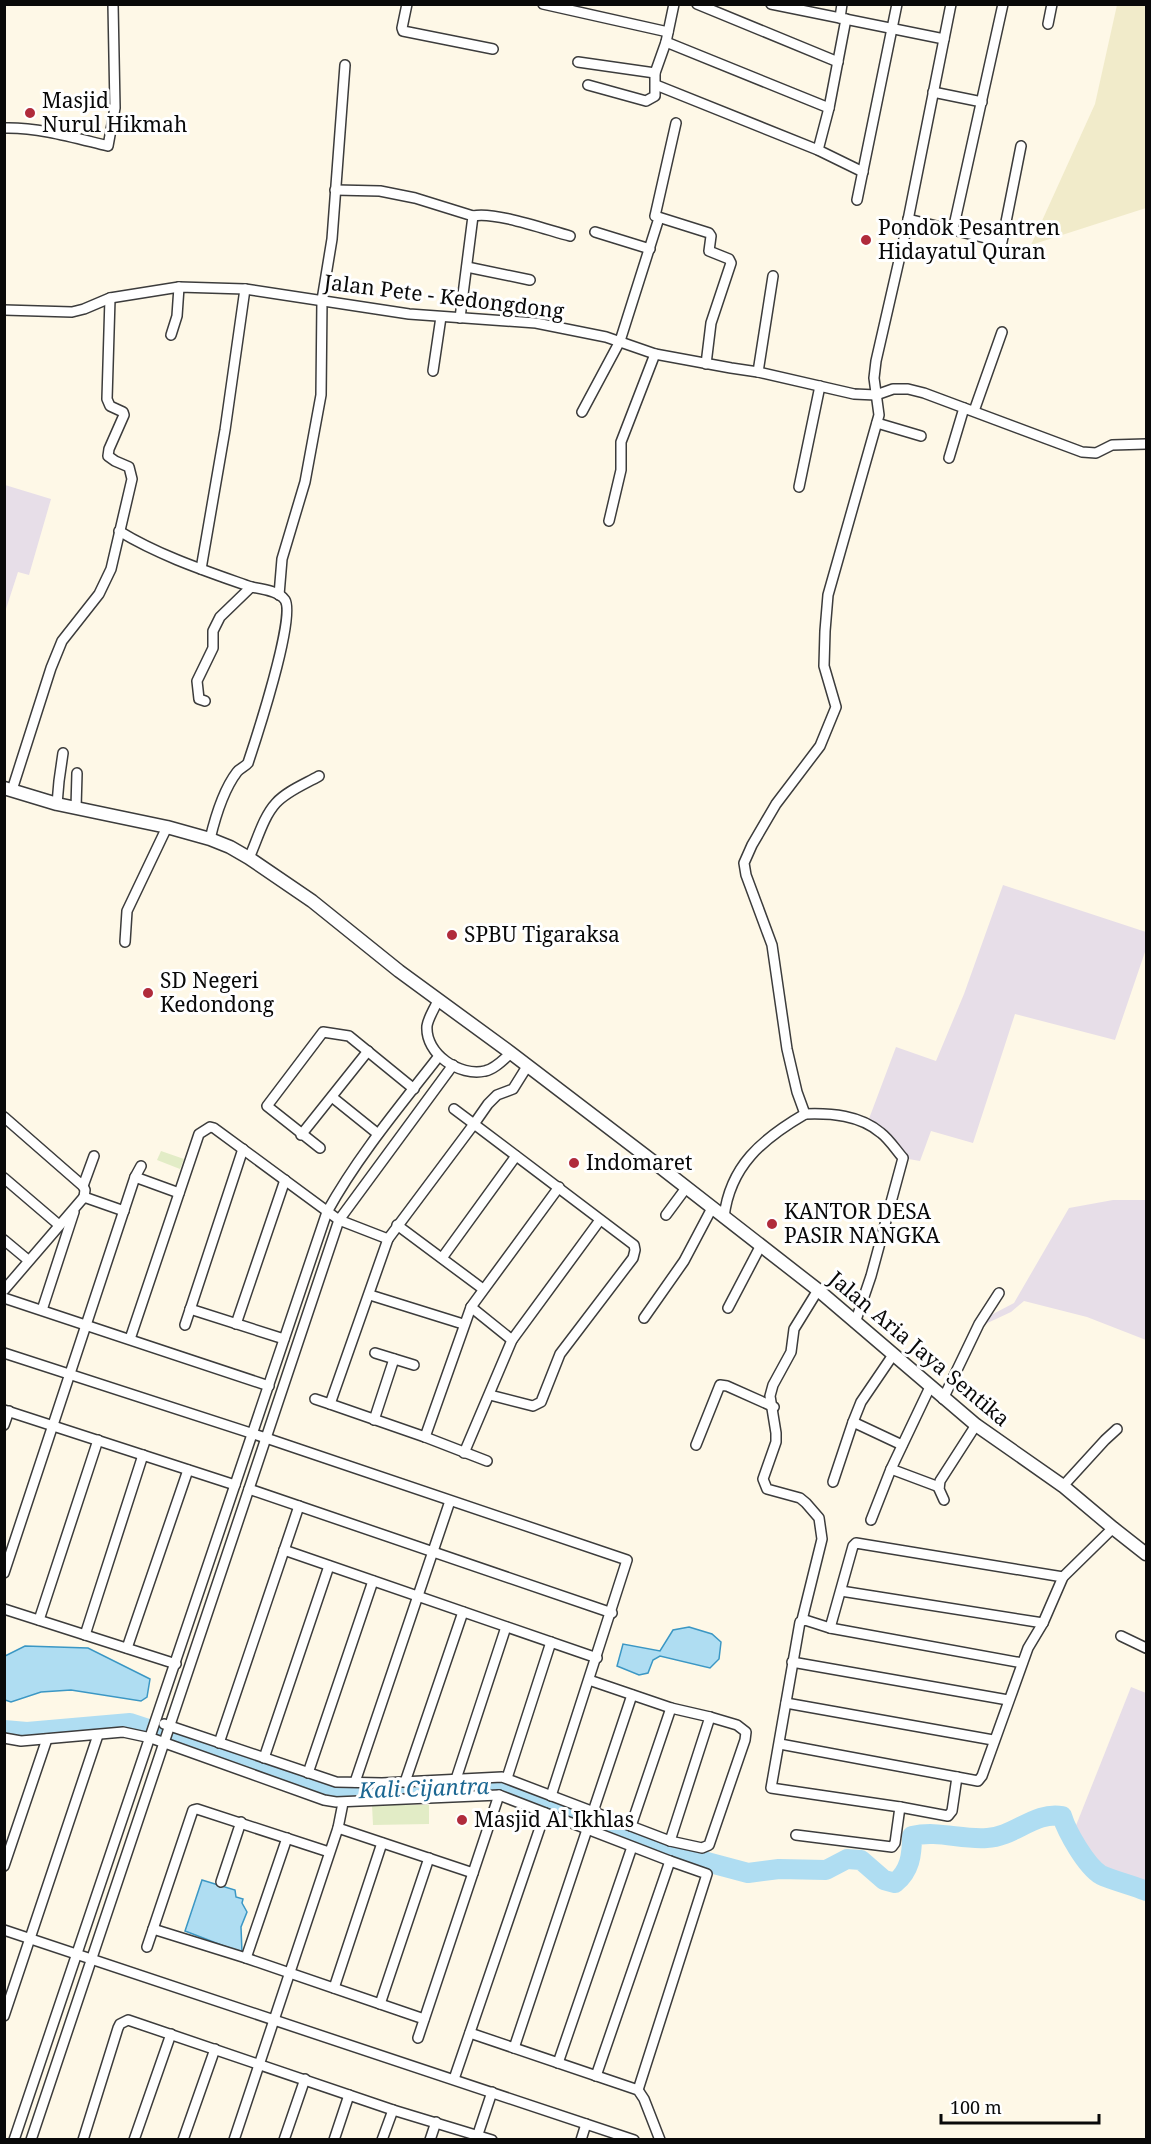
<svg xmlns="http://www.w3.org/2000/svg" width="1151" height="2144" viewBox="0 0 1151 2144" font-family="'Noto Serif',serif">
<style>
.industrial{fill:#e7dee8}
.farmland{fill:#f1ebca}
.pitch{fill:#e2ecc6}
.water{fill:#afddf2;stroke:#3b97c4;stroke-width:1.5}
.lines{fill:none;stroke-linecap:round;stroke-linejoin:round}
.river{stroke:#afddf2;stroke-width:20}
.minor-casing{stroke:#3c3c3c;stroke-width:12}
.tertiary-casing{stroke:#3c3c3c;stroke-width:15}
.minor{stroke:#fff;stroke-width:9}
.tertiary{stroke:#fff;stroke-width:12}
.poi-dot{fill:#b02b3b;stroke:#fff;stroke-width:2}
.labels{text-anchor:middle;stroke-width:6;stroke-linejoin:round;paint-order:stroke}
.poi-label{font-size:21px;fill:#090909;stroke:#fff;text-anchor:start}
.street-label{font-size:21px;fill:#090909;stroke:#fff}
.water-label{font-size:22px;font-style:italic;fill:#1c6792;stroke:#fff}
</style>
<rect width="100%" height="100%" fill="#fef8e7"/>
<g class="industrial">
<polygon points="5,485 51,499 29,575 18,572 5,612"/>
<polygon points="1003,885 1146,932 1146,949 1115,1040 1015,1014 973,1143 931,1131 920,1161 903,1158 867,1124 896,1047 936,1061 964,994"/>
<polygon points="1113,1200 1146,1200 1146,1340 1087,1317 1024,1301 1011,1312 981,1326 943,1406 940,1403 974,1324 1014,1303 1069,1208"/>
<polygon points="1131,1687 1146,1693 1146,1890 1101,1874 1076,1842 1075,1828"/>
</g>
<polygon class="farmland" points="1117,5 1146,5 1146,208 1031,245 1095,104"/>
<g class="pitch">
<polygon points="161,1151 184,1159 180,1169 157,1160"/>
<polygon points="372,1805 429,1805 429,1824 373,1825"/>
</g>
<g class="water">
<polygon points="689,1627 712,1634 721,1642 719,1659 710,1668 660,1656 653,1660 648,1673 639,1675 617,1666 623,1644 660,1651 673,1630"/>
<polygon points="25,1646 88,1648 150,1679 147,1697 141,1701 71,1690 41,1692 11,1702 5,1700 5,1656"/>
<polygon points="202,1880 235,1890 236,1897 243,1899 242,1903 247,1912 241,1927 242,1953 185,1931"/>
</g>
<g class="lines">
<path class="river" d="M 4,1730 L 27,1732 L 130,1723 L 327,1788 L 371,1793 L 497,1784 L 592,1821 L 703,1861 L 748,1873 L 779,1869 L 826,1870 L 847,1859 L 861,1860 L 884,1880 L 895,1883 C 910,1871 912,1855 912,1836 C 938,1830 961,1840 987,1838 C 1014,1837 1035,1811 1062,1816 C 1067,1832 1086,1866 1101,1875 C 1111,1880 1135,1886 1146,1891"/>
<defs>
<g id="minor">
<polyline points="407,4 402,28 403,31 493,49"/>
<polyline points="543,4 668,32"/>
<polyline points="697,4 838,62"/>
<polyline points="771,4 944,39"/>
<polyline points="1003,4 953,230 1002,242 1021,146"/>
<polyline points="840,18 842,4"/>
<polyline points="1048,24 1052,4"/>
<polyline points="666,42 829,108"/>
<polyline points="578,62 655,73"/>
<polyline points="588,85 646,101 655,96 655,73 666,42 674,4"/>
<polyline points="656,85 818,150 863,172"/>
<polyline points="933,92 982,102"/>
<polyline points="676,123 655,216 709,233 711,236 709,251 729,259 731,263 711,323 706,364"/>
<path d="M 4,128 C 39,127 75,138 108,146 L 115,108 L 113,4"/>
<polyline points="818,150 829,108 846,19"/>
<polyline points="335,190 380,191 415,198 473,216 460,318"/>
<polyline points="857,200 897,4"/>
<path d="M 473,216 C 494,211 547,230 570,236"/>
<polyline points="908,219 953,230"/>
<polyline points="595,232 650,249"/>
<polyline points="467,267 530,280"/>
<polyline points="4,310 72,312 84,309 110,298 179,287 245,289 409,314 536,323 606,337 655,354 731,368 758,372 854,394 876,395 893,389 908,389 924,393 1082,452 1096,453 1112,445 1146,444"/>
<polyline points="171,335 177,316 179,287"/>
<polyline points="433,371 441,317"/>
<polyline points="758,372 773,276"/>
<polyline points="974,411 1002,332"/>
<polyline points="582,412 620,341 659,218"/>
<polyline points="877,423 921,436"/>
<polyline points="949,458 964,408"/>
<polyline points="799,487 820,386"/>
<polyline points="609,521 621,470 621,442 655,354"/>
<path d="M 119,531 C 160,556 206,571 251,587"/>
<polyline points="201,569 225,430 245,289"/>
<polyline points="279,595 282,559 305,482 321,395 322,300 332,239 345,65"/>
<path d="M 205,701 L 199,699 L 197,681 L 213,648 L 213,631 L 220,617 L 251,587 C 262,589 279,591 285,600 C 296,617 256,739 248,763 C 245,767 240,768 237,772 C 224,789 215,818 210,839"/>
<polyline points="12,790 51,668 62,641 99,594 111,569 132,479 129,467 115,461 108,456 109,449 124,415 123,412 110,406 107,399 110,298"/>
<polyline points="57,804 59,781 63,753"/>
<polyline points="76,808 77,773"/>
<path d="M 249,858 C 257,841 263,817 276,803 C 287,791 305,784 319,776"/>
<polyline points="125,942 127,911 167,827"/>
<path d="M 438,1000 C 435,1008 428,1018 427,1026 C 425,1054 460,1077 485,1071 C 495,1069 504,1059 511,1053"/>
<polyline points="332,1097 378,1134"/>
<polyline points="454,1109 474,1124 488,1104 497,1095 513,1089 528,1065"/>
<polyline points="4,1117 83,1186 85,1190 84,1197"/>
<polyline points="301,1135 368,1051"/>
<polyline points="320,1148 267,1106 323,1032 349,1036 414,1089"/>
<polyline points="135,1177 179,1193"/>
<polyline points="4,1178 59,1225"/>
<polyline points="83,1186 94,1156"/>
<polyline points="666,1215 686,1188"/>
<path d="M 724,1217 C 730,1166 762,1139 805,1114"/>
<polyline points="397,1225 483,1289"/>
<polyline points="388,1239 474,1124 634,1245 635,1250 633,1258 560,1354 541,1402 533,1406 490,1395"/>
<polyline points="4,1240 28,1260"/>
<polyline points="442,1258 516,1156"/>
<polyline points="4,1290 84,1197 124,1211"/>
<polyline points="370,1295 463,1324"/>
<polyline points="4,1298 269,1386"/>
<polyline points="471,1307 512,1340"/>
<polyline points="728,1308 761,1245"/>
<polyline points="190,1309 284,1339"/>
<polyline points="42,1310 74,1212"/>
<polyline points="644,1318 684,1261 712,1208"/>
<path d="M 855,1323 L 871,1276 L 903,1158 C 896,1150 889,1139 881,1133 C 860,1115 831,1113 805,1114 L 797,1092 L 787,1049 L 772,945 L 746,875 L 744,863 L 752,845 L 776,804 L 820,746 L 836,707 L 824,666 L 825,631 L 828,595 L 879,415 L 874,378 L 876,361 L 906,230 L 951,4"/>
<polyline points="236,1324 285,1180"/>
<polyline points="185,1325 243,1149"/>
<polyline points="130,1339 199,1134 210,1127 214,1128 339,1220 388,1239 330,1404 425,1437 487,1461"/>
<polyline points="4,1353 266,1438 627,1560 551,1796"/>
<polyline points="375,1353 414,1365"/>
<polyline points="930,1387 891,1469 939,1487"/>
<polyline points="315,1399 330,1404"/>
<polyline points="943,1399 979,1324 999,1293"/>
<polyline points="4,1410 235,1485"/>
<polyline points="374,1420 394,1359"/>
<polyline points="853,1422 861,1402 893,1355"/>
<polyline points="4,1425 9,1411"/>
<polyline points="425,1437 471,1307 559,1187"/>
<polyline points="696,1445 720,1385 727,1386 774,1407"/>
<polyline points="464,1453 512,1340 600,1220"/>
<polyline points="833,1482 853,1422 902,1445"/>
<polyline points="1063,1486 1105,1440 1117,1429"/>
<polyline points="249,1489 612,1613"/>
<polyline points="944,1500 939,1489 940,1481 976,1425"/>
<polyline points="871,1520 891,1469"/>
<polyline points="284,1550 597,1658"/>
<polyline points="4,1573 135,1177 141,1166"/>
<polyline points="841,1591 1043,1623"/>
<polyline points="4,1609 176,1664"/>
<polyline points="39,1620 98,1440"/>
<polyline points="802,1620 822,1539 819,1518 806,1503 800,1498 767,1489 763,1479 776,1442 776,1433 770,1396 773,1385 791,1352 794,1329 818,1290"/>
<polyline points="830,1628 853,1546 856,1543 1063,1577"/>
<polyline points="85,1635 143,1455"/>
<polyline points="1121,1636 1146,1648"/>
<polyline points="127,1648 188,1470"/>
<polyline points="792,1662 1008,1700"/>
<polyline points="786,1703 993,1740"/>
<polyline points="164,1724 336,1782 382,1783 502,1777 670,1841 710,1717 671,1708 589,1680"/>
<polyline points="4,1738 21,1741 123,1732 151,1738 324,1800 336,1802 499,1795 670,1861 707,1874 638,2090"/>
<polyline points="219,1743 299,1506"/>
<polyline points="780,1744 978,1781 982,1776 1028,1648 1043,1623 1063,1577 1113,1528"/>
<polyline points="264,1758 329,1566"/>
<polyline points="308,1773 373,1581"/>
<polyline points="507,1778 551,1642"/>
<polyline points="456,1779 506,1627"/>
<polyline points="355,1782 450,1501"/>
<polyline points="405,1782 463,1612"/>
<polyline points="900,1807 771,1788 800,1622 805,1620 830,1628 1022,1663"/>
<polyline points="631,1826 671,1708"/>
<polyline points="338,1828 473,1873"/>
<polyline points="796,1835 892,1847 895,1843 900,1807 948,1816 952,1811 957,1777"/>
<polyline points="670,1841 702,1848 709,1845 745,1740 746,1732 737,1725 710,1717"/>
<polyline points="4,1866 47,1739"/>
<polyline points="221,1882 241,1822"/>
<polyline points="153,1929 246,1958 424,2019"/>
<polyline points="4,1930 634,2140"/>
<polyline points="147,1947 193,1810 197,1809 329,1852"/>
<polyline points="246,1958 287,1838"/>
<polyline points="334,1988 382,1843"/>
<polyline points="380,2004 429,1858"/>
<polyline points="4,2016 98,1735"/>
<polyline points="470,2033 638,2090 644,2099 660,2140"/>
<polyline points="418,2038 499,1795"/>
<polyline points="514,2048 632,1695"/>
<polyline points="558,2063 632,1847"/>
<polyline points="596,2076 670,1861"/>
<polyline points="454,2079 545,1813"/>
<path d="M 14,2140 L 327,1212 C 358,1156 400,1106 439,1056"/>
<polyline points="31,2140 339,1220 453,1065"/>
<polyline points="83,2140 118,2028 120,2024 128,2020 393,2110 492,2140"/>
<polyline points="134,2140 171,2034"/>
<polyline points="183,2140 215,2049"/>
<polyline points="234,2140 338,1828 343,1803"/>
<polyline points="284,2140 305,2079"/>
<polyline points="334,2140 349,2095"/>
<polyline points="382,2140 393,2110"/>
<polyline points="430,2140 436,2122"/>
<polyline points="476,2140 492,2092"/>
<polyline points="581,2140 586,2124"/>
</g>
<polyline id="tertiary" points="4,788 57,804 167,827 210,839 230,847 249,858 312,901 399,971 511,1053 655,1163 818,1290 976,1425 1063,1486 1113,1528 1146,1554"/>
</defs>
<use href="#minor" class="minor-casing"/>
<use href="#tertiary" class="tertiary-casing"/>
<use href="#minor" class="minor"/>
<use href="#tertiary" class="tertiary"/>
</g>
<g class="poi-dot">
<circle cx="30" cy="113" r="6"/>
<circle cx="866" cy="240" r="6"/>
<circle cx="452" cy="935" r="6"/>
<circle cx="148" cy="993" r="6"/>
<circle cx="574" cy="1163" r="6"/>
<circle cx="772" cy="1224" r="6"/>
<circle cx="462" cy="1820" r="6"/>
</g>
<g class="labels">
<g class="poi-label">
<text x="42" y="108">Masjid<tspan x="42" dy="24">Nurul Hikmah</tspan></text>
<text x="878" y="235">Pondok Pesantren<tspan x="878" dy="24">Hidayatul Quran</tspan></text>
<text x="464" y="942">SPBU Tigaraksa</text>
<text x="160" y="988">SD Negeri<tspan x="160" dy="24">Kedondong</tspan></text>
<text x="586" y="1170">Indomaret</text>
<text x="784" y="1219">KANTOR DESA<tspan x="784" dy="24">PASIR NANGKA</tspan></text>
<text x="474" y="1827">Masjid Al Ikhlas</text>
</g>
<g class="street-label">
<text transform="translate(444 297) rotate(7)" y="7">Jalan Pete - Kedongdong</text>
<text transform="translate(919 1349) rotate(40)" y="7">Jalan Aria Jaya Sentika</text>
</g>
<g class="water-label">
<text transform="translate(424 1788) rotate(-2)" y="8">Kali Cijantra</text>
</g>
</g>
<rect width="1151" height="2144" fill="none" stroke="#090909" stroke-width="12"/>
<path d="M941 2114v9h158v-9" fill="none" stroke="#090909" stroke-width="3"/>
<text x="950" y="2114" font-size="18" fill="#090909" stroke="#ffffff" stroke-width="4.5" paint-order="stroke">100 m</text>
</svg>
